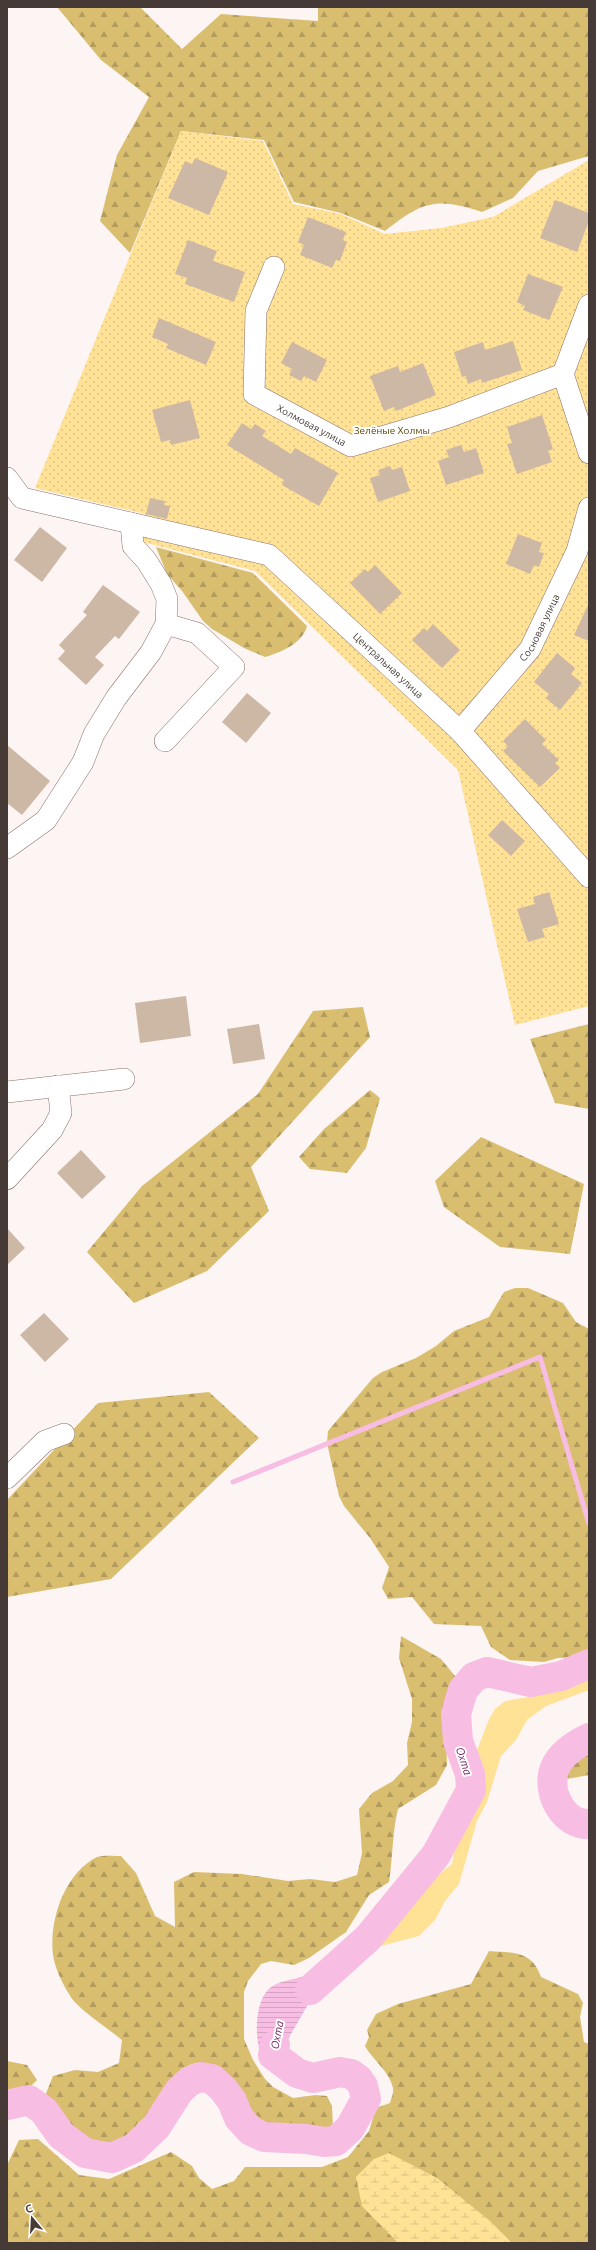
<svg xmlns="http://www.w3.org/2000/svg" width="596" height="2250" viewBox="0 0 596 2250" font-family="Ubuntu,sans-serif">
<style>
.grass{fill:#ffe295}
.forest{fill:url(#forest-firs)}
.wetland{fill:url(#wetland-marsh)}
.garden{fill:url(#garden-dots)}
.water{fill:url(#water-rules)}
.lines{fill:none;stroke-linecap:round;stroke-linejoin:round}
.stream{stroke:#f7bde3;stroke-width:5}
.river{stroke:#f7bde3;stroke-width:30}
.building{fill:#cdb7a5}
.minor-casing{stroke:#8c716b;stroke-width:22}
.minor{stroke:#fff;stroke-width:21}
.labels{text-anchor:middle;stroke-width:4;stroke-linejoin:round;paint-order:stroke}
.street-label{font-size:10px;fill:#463a37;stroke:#fff}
.park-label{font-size:10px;fill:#594605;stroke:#fff}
.water-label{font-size:11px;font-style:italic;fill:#691855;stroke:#fff}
</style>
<defs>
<pattern id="forest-firs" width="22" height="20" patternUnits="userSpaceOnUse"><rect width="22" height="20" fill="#dabe70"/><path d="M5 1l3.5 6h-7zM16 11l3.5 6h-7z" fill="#b39b5d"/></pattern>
<pattern id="wetland-marsh" width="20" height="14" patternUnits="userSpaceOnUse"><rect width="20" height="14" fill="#ffe295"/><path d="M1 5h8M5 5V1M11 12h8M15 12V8" fill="none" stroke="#dcc381"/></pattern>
<pattern id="garden-dots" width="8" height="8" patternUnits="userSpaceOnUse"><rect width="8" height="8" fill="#ffe295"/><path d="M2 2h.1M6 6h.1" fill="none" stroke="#dcc381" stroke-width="1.8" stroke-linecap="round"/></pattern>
<pattern id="water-rules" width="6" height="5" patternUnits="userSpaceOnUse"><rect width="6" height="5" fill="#f7bde3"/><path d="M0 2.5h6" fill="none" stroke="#d5a3c3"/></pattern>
</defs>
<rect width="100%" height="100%" fill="#fcf5f4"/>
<path class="grass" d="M 589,1676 L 589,1690 L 546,1706 L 527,1720 L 516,1740 L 501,1756 L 487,1802 L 477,1821 L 459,1884 L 445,1901 L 435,1920 L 419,1936 L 373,1948 C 396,1918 421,1887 452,1864 L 456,1842 L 477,1782 L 472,1772 L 473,1761 L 489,1719 L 495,1709 L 505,1701 L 529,1697 L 560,1684 Z"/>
<g class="forest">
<path d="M 57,7 L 140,7 L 182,49 L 221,14 L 318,21 L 318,7 L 589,7 L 589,156 L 538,171 L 513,198 L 482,212 C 436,197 423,201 385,231 L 341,213 L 294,202 L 264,140 L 181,131 L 130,253 L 100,221 L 117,155 L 149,97 L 101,60 Z"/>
<path d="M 156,547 L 253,573 L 307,626 C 303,643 280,653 265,657 L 244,648 L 212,629 L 203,621 L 182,591 L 167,574 Z"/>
<polygon points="363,1007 370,1037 251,1167 269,1211 207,1271 134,1303 87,1252 142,1186 258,1094 313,1011"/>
<polygon points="589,1024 589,1109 555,1103 530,1039"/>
<polygon points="370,1090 380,1098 366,1148 347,1173 310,1169 299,1157 324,1129"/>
<polygon points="481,1137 584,1184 570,1254 500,1247 444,1207 435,1181"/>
<polygon points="515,1288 528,1288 563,1303 576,1322 589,1329 589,1657 558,1658 544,1662 510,1660 491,1647 481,1626 434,1624 412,1597 388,1599 382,1588 389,1567 370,1538 344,1506 339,1496 327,1443 328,1431 373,1378 382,1372 416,1358 436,1346 454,1331 489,1317 504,1292"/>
<polygon points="209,1392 259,1438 111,1579 7,1597 7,1500 98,1403"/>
<path d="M 401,1636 L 441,1659 L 455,1676 L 445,1699 L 447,1765 L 436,1785 L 398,1809 C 392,1833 393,1857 389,1882 L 369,1895 L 346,1932 L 309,1958 L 294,1965 L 271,1961 L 261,1964 L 248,1981 L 244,1992 L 244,2039 L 253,2060 L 265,2079 L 273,2087 L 293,2098 L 316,2095 L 327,2096 L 332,2106 L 333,2128 C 321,2131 311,2127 299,2128 C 251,2131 241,2097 214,2067 C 209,2066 203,2063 198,2063 C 179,2064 158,2093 154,2110 L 137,2124 L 134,2135 C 117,2146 88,2149 72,2134 C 61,2123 57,2109 43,2101 L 53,2076 L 75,2070 L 98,2072 L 119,2063 L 122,2040 C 108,2028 77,2009 69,1994 C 62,1983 55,1968 53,1955 C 49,1920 64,1874 97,1857 C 103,1855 114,1856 121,1856 L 136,1873 L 155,1916 L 175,1927 L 174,1882 L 194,1872 L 242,1874 L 288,1881 L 310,1879 L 335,1882 L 357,1875 L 362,1853 L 359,1809 L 372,1793 L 393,1781 L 408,1765 L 407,1743 L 412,1722 L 412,1699 L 399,1658 Z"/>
<path d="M 589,1746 L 589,1775 L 567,1779 L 559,1771 C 566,1760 576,1749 589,1746 Z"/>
<path d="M 489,1951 C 512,1953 532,1950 541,1977 L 578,1994 L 583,2003 L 580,2017 L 584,2042 L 589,2044 L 589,2243 L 7,2243 L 7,2165 L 19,2140 L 38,2139 L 79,2175 L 109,2179 L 171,2152 L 192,2166 L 199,2178 L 212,2189 L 234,2181 L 245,2167 L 322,2167 L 348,2157 L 369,2131 L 376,2108 L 390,2103 C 391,2099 394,2092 393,2088 C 390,2072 372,2059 365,2046 L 369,2037 L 367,2030 L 376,2014 L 398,2004 L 471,1984 Z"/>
<polygon points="7,2061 27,2065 37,2080 27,2090 7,2099"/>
</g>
<polygon class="wetland" points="389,2153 437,2178 490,2221 512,2243 398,2243 362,2206 356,2177 374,2159"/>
<polygon class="garden" points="181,131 263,141 293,204 341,214 385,234 441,228 493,217 589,160 589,1006 515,1025 458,770 255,571 139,541 145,514 35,488"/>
<path class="water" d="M 340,1963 L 337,1974 L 310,2001 L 284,2046 L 288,2062 L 297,2073 L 284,2075 C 279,2072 270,2069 266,2064 C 253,2048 253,2000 271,1987 C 284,1979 298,1979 312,1974 C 322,1971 331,1967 340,1963 Z"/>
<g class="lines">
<polyline class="stream" points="233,1482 540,1357 589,1524"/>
<g class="river">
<path d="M 589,1738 C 574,1745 557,1756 553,1774 C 549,1797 565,1825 589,1824"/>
<polyline points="310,1990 368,1938 436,1855 471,1790 470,1774 458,1741 456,1714 463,1690 474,1677 487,1672 531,1682 561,1676 589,1664"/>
<polyline points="7,2105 29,2100 44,2111 61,2135 85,2153 112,2158 134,2148 156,2127 179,2091 190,2081 201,2077 212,2079 223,2089 232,2101 239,2118 251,2131 264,2137 307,2139 324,2142 336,2141 350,2128 366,2099 363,2086 358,2079 351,2074 340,2072 313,2078 297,2073 273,2055 275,2045"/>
</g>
</g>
<g class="building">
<polygon points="195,158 228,172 209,215 168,198 185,161 192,164"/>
<polygon points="555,200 589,213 589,221 577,252 540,238"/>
<polygon points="308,217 346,232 343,240 347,242 340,261 336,260 332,268 300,255 304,245 298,242"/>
<polygon points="188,240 217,251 213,261 245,272 234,302 185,284 187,278 175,274"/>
<polygon points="528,274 563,287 549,320 523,310 525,306 517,302"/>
<polygon points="159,318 216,342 206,365 166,348 168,344 152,337"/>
<polygon points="513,341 522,370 482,383 481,379 468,384 466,376 462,377 454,352 483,342 485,350"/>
<polygon points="292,342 327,360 316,382 304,376 301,381 289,375 292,369 281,363"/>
<polygon points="423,363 436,395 396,411 394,407 384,411 370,376 398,366 400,372"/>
<polygon points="190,400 200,438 171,445 170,440 161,442 152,410"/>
<polygon points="542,415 553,449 548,451 552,462 517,474 507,444 512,443 507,427"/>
<polygon points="242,423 251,429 255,424 266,431 262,436 291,454 295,448 338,473 319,506 282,485 284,480 227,445"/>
<polygon points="461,445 464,452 476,448 484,473 446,485 438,461 449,457 446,450"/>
<polygon points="390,466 392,470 402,467 410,491 378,502 370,478 380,475 378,470"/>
<polygon points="150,498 165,501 164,505 170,506 167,519 146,514"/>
<polygon points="40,527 67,548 42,582 14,560"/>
<polygon points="518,534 542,543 539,552 544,553 539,567 534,565 530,574 506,564"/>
<polygon points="375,565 402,593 380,614 350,583 365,569 368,572"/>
<polygon points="103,585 140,612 119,639 115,636 95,657 104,665 86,685 58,659 65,651 59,645 87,615 83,612"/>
<polygon points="589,603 589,641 574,635"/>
<polygon points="433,624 460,650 442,668 412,640 424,628 427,631"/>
<polygon points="557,653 575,668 571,674 582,683 560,710 546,698 549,694 534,682"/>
<polygon points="247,693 271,713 246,743 222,722"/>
<polygon points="525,719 546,740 542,744 559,760 555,763 560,768 540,787 503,751 508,746 503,741"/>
<polygon points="7,745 50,781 22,815 7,803"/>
<polygon points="502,820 525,841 511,856 488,835"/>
<polygon points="549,892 559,924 542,929 545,937 528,942 517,909 535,904 533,897"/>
<polygon points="186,996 191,1036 140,1043 135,1003"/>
<polygon points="259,1024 265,1059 233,1064 227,1029"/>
<polygon points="81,1150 106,1177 82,1199 57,1173"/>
<polygon points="7,1228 25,1248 7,1265"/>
<polygon points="44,1313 69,1339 45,1362 20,1335"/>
</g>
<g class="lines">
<defs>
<g id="minor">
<path id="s1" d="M 274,267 L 256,311 L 254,394 L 351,446 L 449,417 L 563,374"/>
<polyline points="589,305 563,374 589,453"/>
<path id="s2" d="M 7,478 L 22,498 L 269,555 L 460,731 L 589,877"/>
<path id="s3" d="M 460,731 L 530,649 L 577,551 L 589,508"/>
<polyline points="165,741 234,667 197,633 166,624"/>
<polyline points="7,848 46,820 83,762 94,734 116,698 151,652 166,624 167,599 161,584 146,560 133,546 131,523"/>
<polyline points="7,1092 124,1079"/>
<polyline points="7,1179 52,1130 61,1113 58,1086"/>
<polyline points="7,1478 45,1441 64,1434"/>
</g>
</defs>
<use href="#minor" class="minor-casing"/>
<use href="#minor" class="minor"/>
</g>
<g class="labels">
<g class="street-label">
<text dy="4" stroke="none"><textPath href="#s1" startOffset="196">Холмовая улица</textPath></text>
<text dy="4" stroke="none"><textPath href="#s3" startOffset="131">Сосновая улица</textPath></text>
<text dy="4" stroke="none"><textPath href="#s2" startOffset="441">Центральная улица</textPath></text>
</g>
<g class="park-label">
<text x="392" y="434">Зелёные Холмы</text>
</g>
<g class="water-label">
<text transform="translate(464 1761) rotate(72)" y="4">Охта</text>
<text transform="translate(277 2035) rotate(-79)" y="4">Охта</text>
</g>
</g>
<rect width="596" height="2250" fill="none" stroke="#463a37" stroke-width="16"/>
<g transform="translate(32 2218) rotate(342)" stroke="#ffffff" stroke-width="3" paint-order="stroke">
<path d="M0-3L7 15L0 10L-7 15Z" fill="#463a37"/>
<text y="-6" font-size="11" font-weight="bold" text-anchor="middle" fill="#463a37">С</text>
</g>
</svg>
